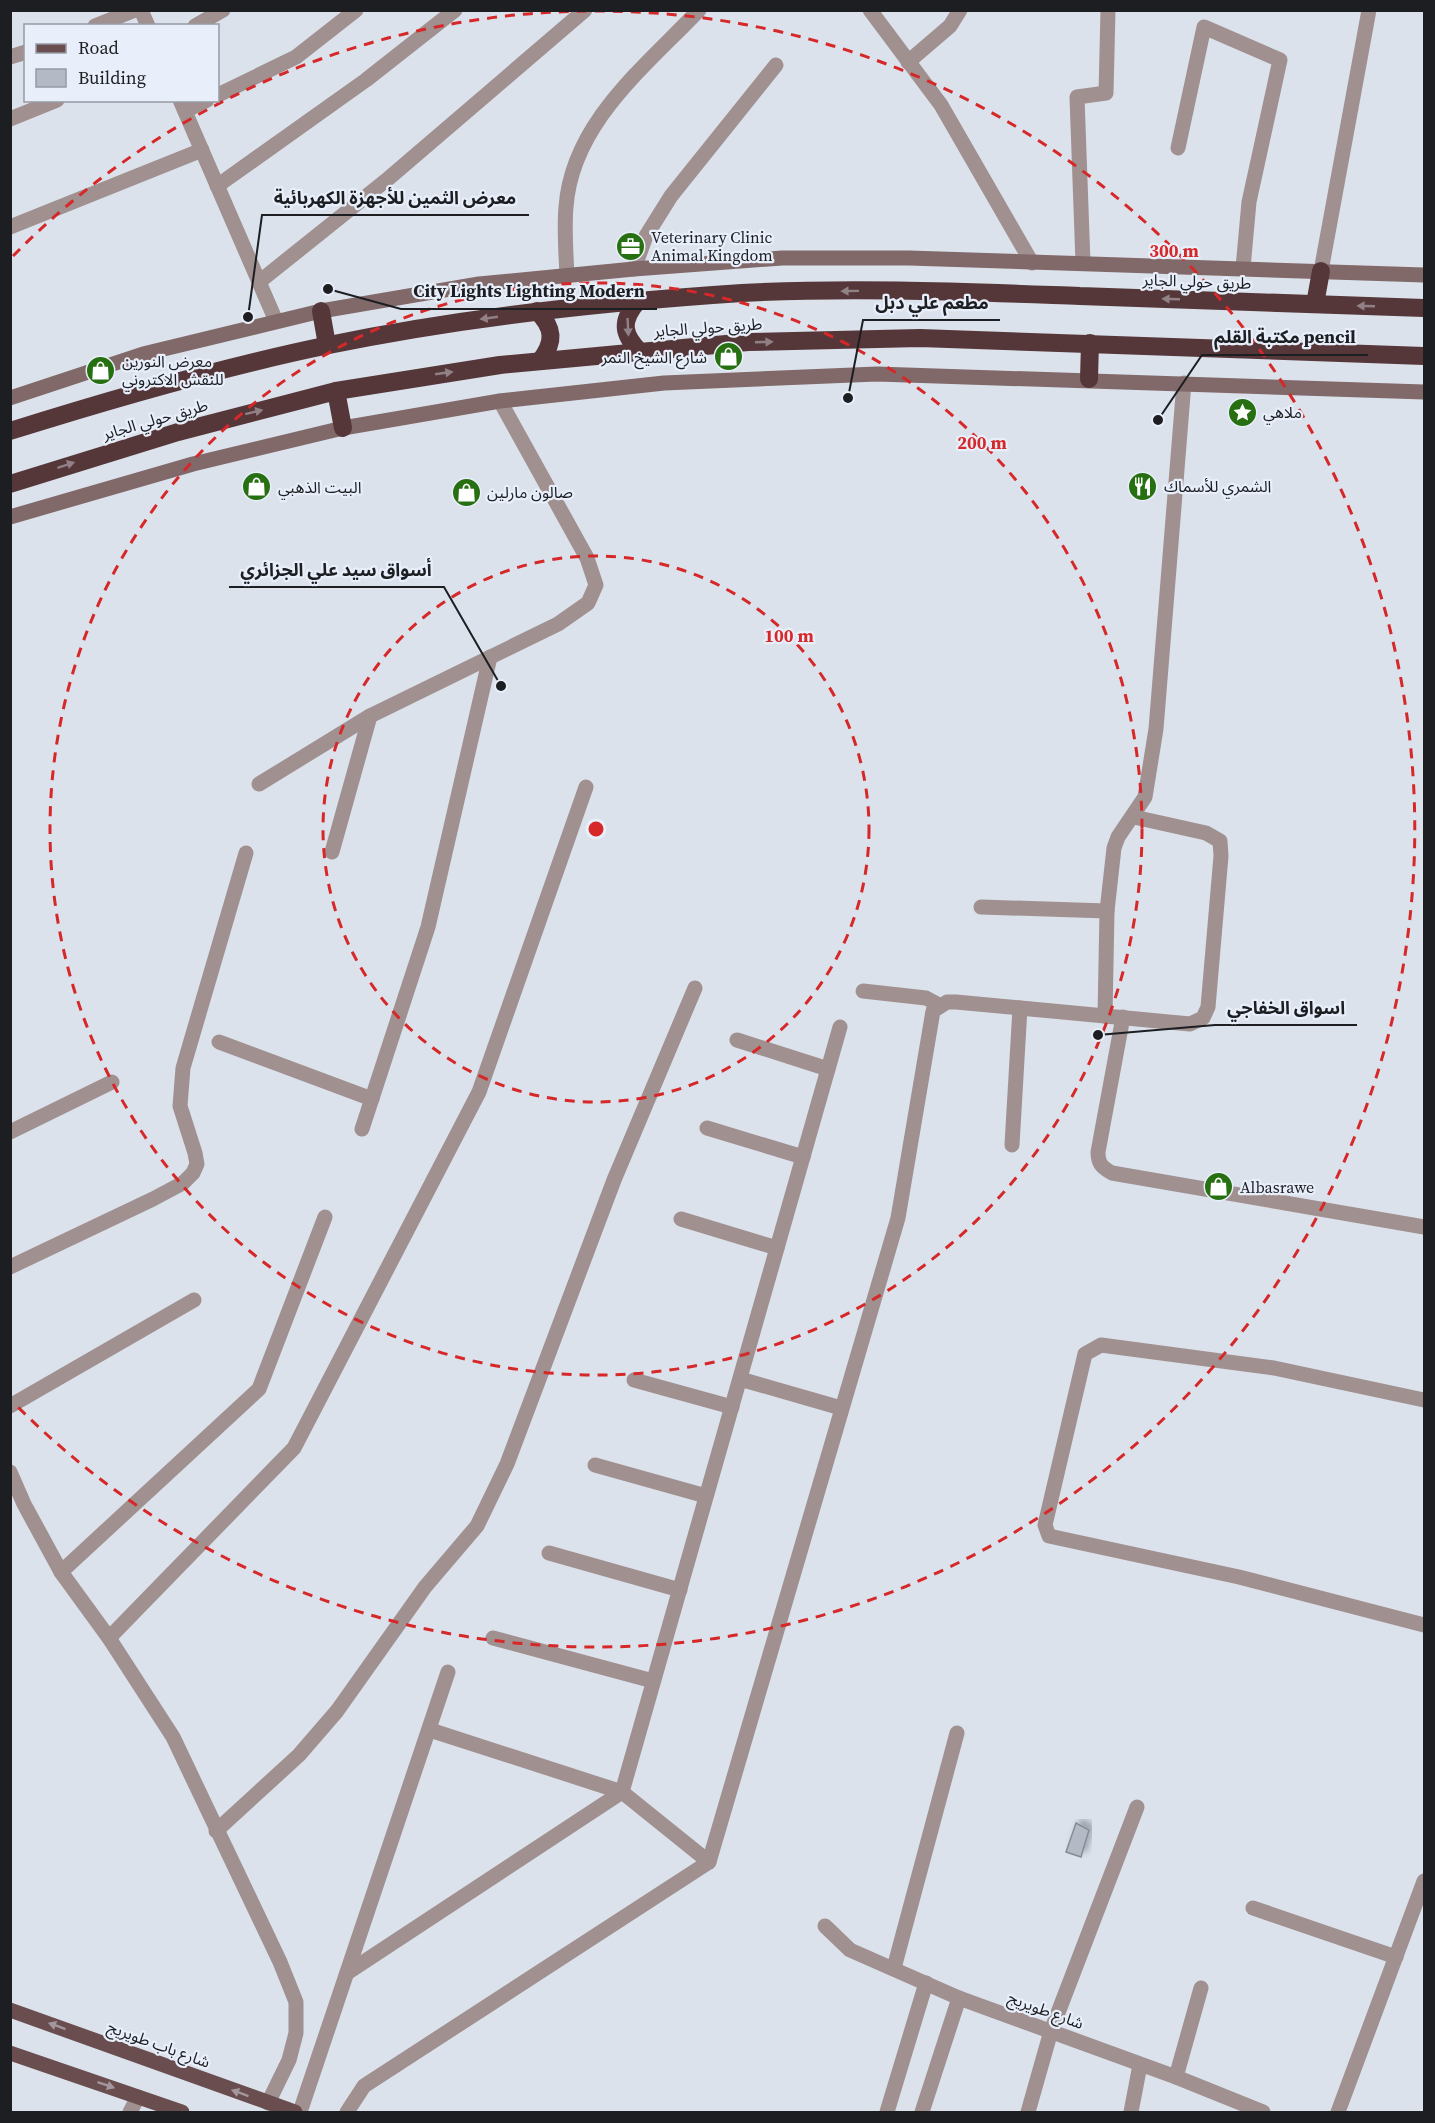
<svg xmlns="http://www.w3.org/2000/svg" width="1435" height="2123" viewBox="0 0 1435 2123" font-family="'Source Serif 4','Noto Sans Arabic',serif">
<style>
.building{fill:#b4bac5;stroke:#858b95;stroke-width:1.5;filter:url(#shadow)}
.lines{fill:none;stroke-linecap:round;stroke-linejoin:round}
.street{stroke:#a19090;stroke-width:15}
.secondary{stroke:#81696a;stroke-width:15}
.primary{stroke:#6a4e4f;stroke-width:15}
.highway{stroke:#563739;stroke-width:18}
.oneway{fill:#908186}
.oneway2{fill:#a3969c}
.ring{fill:none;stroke:#d62828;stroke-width:3;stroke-dasharray:10 8}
.labels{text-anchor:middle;stroke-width:4.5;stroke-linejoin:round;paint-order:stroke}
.poi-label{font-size:16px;fill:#1c1e22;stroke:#e8effa;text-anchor:start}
.street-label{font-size:16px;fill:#1c1e22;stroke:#e8effa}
.centre{fill:#d62828;stroke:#e8effa;stroke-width:3}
.ring-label{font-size:18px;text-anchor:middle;font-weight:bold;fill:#d62828;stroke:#e8effa;stroke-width:4.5;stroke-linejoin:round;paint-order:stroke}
.leader{fill:none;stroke:#1c1e22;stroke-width:2}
.callout-dot{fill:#1c1e22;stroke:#e8effa;stroke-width:2}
.callout-label{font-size:18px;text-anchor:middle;font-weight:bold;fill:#1c1e22;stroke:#e8effa;stroke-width:4.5;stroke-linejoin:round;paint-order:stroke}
</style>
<defs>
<filter id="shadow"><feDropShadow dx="5" dy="-5" stdDeviation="3" flood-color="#0004"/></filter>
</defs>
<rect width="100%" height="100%" fill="#dbe2ec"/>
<polygon class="building" points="1076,1823 1089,1830 1081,1857 1066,1852"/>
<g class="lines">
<g class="street">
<polyline points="141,10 148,26"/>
<polyline points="870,10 941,105 1032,263"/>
<polyline points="95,26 135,10"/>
<polyline points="195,26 223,10"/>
<polyline points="10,57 26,52"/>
<polyline points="908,62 950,26 960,10"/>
<polyline points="218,95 296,57 356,10"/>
<polyline points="180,100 276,321"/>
<polyline points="185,111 207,100"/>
<polyline points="10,119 57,100"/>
<polyline points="1178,148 1204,27 1280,60 1249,202 1243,268"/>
<polyline points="217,186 366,80 455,10"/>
<polyline points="10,227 202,150"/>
<polyline points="1083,263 1077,97 1106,93 1108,10"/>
<polyline points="634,269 646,236 671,196 776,65"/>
<polyline points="1321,271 1369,10"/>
<path d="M 567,276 C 566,253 564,229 566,207 C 572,123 645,67 699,10"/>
<polyline points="259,282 389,178 585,10"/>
<polyline points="259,784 370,716 558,624 588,603 596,585 587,558 500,401"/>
<polyline points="332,852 370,716"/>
<polyline points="981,907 1107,911"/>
<polyline points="863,991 926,998 939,1005"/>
<polyline points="1105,1016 1107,911 1114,848 1118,837 1145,797 1156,729 1184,383"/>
<path d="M 1123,1017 L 1098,1152 C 1098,1163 1101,1167 1112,1173 L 1424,1227"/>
<polyline points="737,1040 828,1069"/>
<polyline points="219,1042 372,1099"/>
<polyline points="707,1128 803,1157"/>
<polyline points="362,1129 428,927 490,657"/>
<polyline points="10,1132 112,1082"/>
<polyline points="1012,1145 1020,1008"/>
<polyline points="681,1219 777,1248"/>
<polyline points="10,1267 153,1199 183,1183 193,1173 197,1164 195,1153 180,1106 183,1068 246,853"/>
<polyline points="740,1379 841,1408"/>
<polyline points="634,1380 732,1407"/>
<polyline points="1424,1400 1274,1368 1101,1345 1085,1354 1045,1525 1049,1536 1239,1577 1424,1625"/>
<polyline points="10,1406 194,1300"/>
<polyline points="595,1465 706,1496"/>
<polyline points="10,1472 24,1504 61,1572 109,1638 173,1737 280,1962 296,2002 296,2033 289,2060 268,2103"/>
<polyline points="549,1553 680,1590"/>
<polyline points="61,1572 259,1389 325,1217"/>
<polyline points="109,1638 294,1448 479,1092 586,787"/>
<polyline points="493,1638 653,1681"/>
<polyline points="430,1730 622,1792 709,1862"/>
<polyline points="216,1831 299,1755 337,1711 425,1587 477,1526 507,1464 614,1180 695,988"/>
<polyline points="1253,1908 1396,1957"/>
<polyline points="825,1926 850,1950 959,1998 1176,2077 1263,2112"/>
<polyline points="894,1968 957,1733"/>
<polyline points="347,1973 622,1792 840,1027"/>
<polyline points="1176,2077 1201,1988"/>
<polyline points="130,2112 138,2097"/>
<polyline points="300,2112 448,1672"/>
<polyline points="347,2112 364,2086 709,1862 898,1218 933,1011 947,1002 956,1002 1190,1024 1203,1018 1208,1007 1221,856 1220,841 1206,833 1134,817"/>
<polyline points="887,2112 926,1983"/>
<polyline points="922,2112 959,1998"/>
<polyline points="1028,2112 1051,2031 1137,1807"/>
<polyline points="1131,2112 1140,2065"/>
<polyline points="1338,2112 1424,1881"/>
</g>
<g class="secondary">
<polyline points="10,398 143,354 321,311 479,284 634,269 782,258 909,258 1424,275"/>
<polyline points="10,517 193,464 343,428 500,401 664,383 877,374 1424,392"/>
</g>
<g class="primary">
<polyline points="10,2010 295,2112"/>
<polyline points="10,2053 182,2112"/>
</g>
<g class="highway">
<path d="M 637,302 C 621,321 622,334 640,352"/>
<polyline points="1315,304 1321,271"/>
<polyline points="321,311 327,345"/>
<path d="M 537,311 C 554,328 555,342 540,361"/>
<polyline points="1089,379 1090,343"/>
<polyline points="336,391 343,428"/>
<path d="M 10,431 C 115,398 222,367 329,345 C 465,317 604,302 742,293 C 855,287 968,292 1080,296 C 1195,300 1310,304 1424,308"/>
<polyline points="10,484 178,432 336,391 500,365 640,352 748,342 920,338 1424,356"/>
</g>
</g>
<defs><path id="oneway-solid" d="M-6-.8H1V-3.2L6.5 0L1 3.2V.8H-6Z" transform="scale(1.5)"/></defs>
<g class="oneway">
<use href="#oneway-solid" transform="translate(850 291) rotate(179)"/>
<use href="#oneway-solid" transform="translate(1171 299) rotate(-178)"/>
<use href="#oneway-solid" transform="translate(1366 306) rotate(-178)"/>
<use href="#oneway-solid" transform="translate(489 318) rotate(172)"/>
<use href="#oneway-solid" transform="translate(628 327) rotate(87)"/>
<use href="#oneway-solid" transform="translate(764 342) rotate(-2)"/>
<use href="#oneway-solid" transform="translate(444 373) rotate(-8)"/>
<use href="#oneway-solid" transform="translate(254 412) rotate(-14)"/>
<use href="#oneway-solid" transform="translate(66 465) rotate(-18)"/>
</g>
<g class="oneway2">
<use href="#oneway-solid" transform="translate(57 2026) rotate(-160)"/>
<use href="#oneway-solid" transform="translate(106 2085) rotate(19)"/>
<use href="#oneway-solid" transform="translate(240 2093) rotate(-160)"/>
</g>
<g class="ring">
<circle cx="596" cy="829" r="273"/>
<circle cx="596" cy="829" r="546"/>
<path d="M13 256A818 818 0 1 1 13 1402"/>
</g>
<defs>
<symbol id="office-disc" viewBox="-11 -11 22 22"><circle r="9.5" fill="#277011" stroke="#e8effa"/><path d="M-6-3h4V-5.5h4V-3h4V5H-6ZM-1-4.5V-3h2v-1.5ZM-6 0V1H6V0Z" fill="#fff"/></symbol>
<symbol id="shop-disc" viewBox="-11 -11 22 22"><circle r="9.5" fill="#277011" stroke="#e8effa"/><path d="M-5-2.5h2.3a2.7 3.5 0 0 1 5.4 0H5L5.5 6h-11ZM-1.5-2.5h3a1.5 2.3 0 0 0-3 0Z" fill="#fff"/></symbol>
<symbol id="sight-disc" viewBox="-11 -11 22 22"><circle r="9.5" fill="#277011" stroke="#e8effa"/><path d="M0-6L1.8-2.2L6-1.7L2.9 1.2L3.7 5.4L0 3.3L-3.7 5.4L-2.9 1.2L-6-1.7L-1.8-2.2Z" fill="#fff"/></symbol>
<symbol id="restaurant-disc" viewBox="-11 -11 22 22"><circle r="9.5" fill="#277011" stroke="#e8effa"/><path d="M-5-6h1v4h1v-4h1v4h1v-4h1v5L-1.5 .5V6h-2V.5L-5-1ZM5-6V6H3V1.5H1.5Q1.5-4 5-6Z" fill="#fff"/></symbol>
</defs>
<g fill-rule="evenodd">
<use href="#office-disc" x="614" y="230" width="33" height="33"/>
<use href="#shop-disc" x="712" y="340" width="33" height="33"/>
<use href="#shop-disc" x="84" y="354" width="33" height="33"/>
<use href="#sight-disc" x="1226" y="396" width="33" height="33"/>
<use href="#restaurant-disc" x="1126" y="470" width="33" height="33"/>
<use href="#shop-disc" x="240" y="470" width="33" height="33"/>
<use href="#shop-disc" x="450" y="476" width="33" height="33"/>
<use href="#shop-disc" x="1202" y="1170" width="33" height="33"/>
</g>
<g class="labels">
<g class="poi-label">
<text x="651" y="243">Veterinary Clinic<tspan x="651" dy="18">Animal Kingdom</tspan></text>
<text x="707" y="363" text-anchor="end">شارع الشيخ النمر</text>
<text x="122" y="367">معرض النورين<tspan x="122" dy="18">للنقش الاكتروني</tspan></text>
<text x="1263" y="418">ملاهي</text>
<text x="1164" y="492">الشمري للأسماك</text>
<text x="278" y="493">البيت الذهبي</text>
<text x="487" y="498">صالون مارلين</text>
<text x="1240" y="1193">Albasrawe</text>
</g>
<g class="street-label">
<text transform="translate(1197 281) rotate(2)" y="6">طريق حولي الجاير</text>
<text transform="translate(708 327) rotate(-4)" y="6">طريق حولي الجاير</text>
<text transform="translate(155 419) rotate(-16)" y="6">طريق حولي الجاير</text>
<text transform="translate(1046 2010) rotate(20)" y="6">شارع طويريج</text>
<text transform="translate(159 2044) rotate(20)" y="6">شارع باب طويريج</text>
</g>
</g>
<circle cx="596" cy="829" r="9" class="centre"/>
<g class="ring-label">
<text x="1174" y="257">300 m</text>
<text x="982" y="449">200 m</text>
<text x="789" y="642">100 m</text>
</g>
<path class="leader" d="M248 317L262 215H529M328 289L401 309H657M848 398L863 320H1000M1158 420L1202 355H1368M501 686L444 587H229M1098 1035L1215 1025H1357"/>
<g class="callout-dot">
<circle cx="248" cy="317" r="6"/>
<circle cx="328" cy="289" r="6"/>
<circle cx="848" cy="398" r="6"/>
<circle cx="1158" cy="420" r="6"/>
<circle cx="501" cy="686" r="6"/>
<circle cx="1098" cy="1035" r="6"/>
</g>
<g class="callout-label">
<text x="395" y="204">معرض الثمين للأجهزة الكهربائية</text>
<text x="529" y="297">City Lights Lighting Modern</text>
<text x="932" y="309">مطعم علي دبل</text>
<text x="1285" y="343">مكتبة القلم pencil</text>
<text x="336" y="576">أسواق سيد علي الجزائري</text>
<text x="1286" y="1014">اسواق الخفاجي</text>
</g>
<rect width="1435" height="2123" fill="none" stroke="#1c1e22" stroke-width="24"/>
<rect x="24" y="24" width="195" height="78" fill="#e8effa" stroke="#969ba4" stroke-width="1.5"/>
<rect x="36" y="44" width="30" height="9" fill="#6a4e4f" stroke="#969ba4" stroke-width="1.5"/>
<text x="78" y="54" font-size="18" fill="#1c1e22">Road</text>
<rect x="36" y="69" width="30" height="18" fill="#b4bac5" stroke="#969ba4" stroke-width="1.5"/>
<text x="78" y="84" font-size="18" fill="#1c1e22">Building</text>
</svg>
